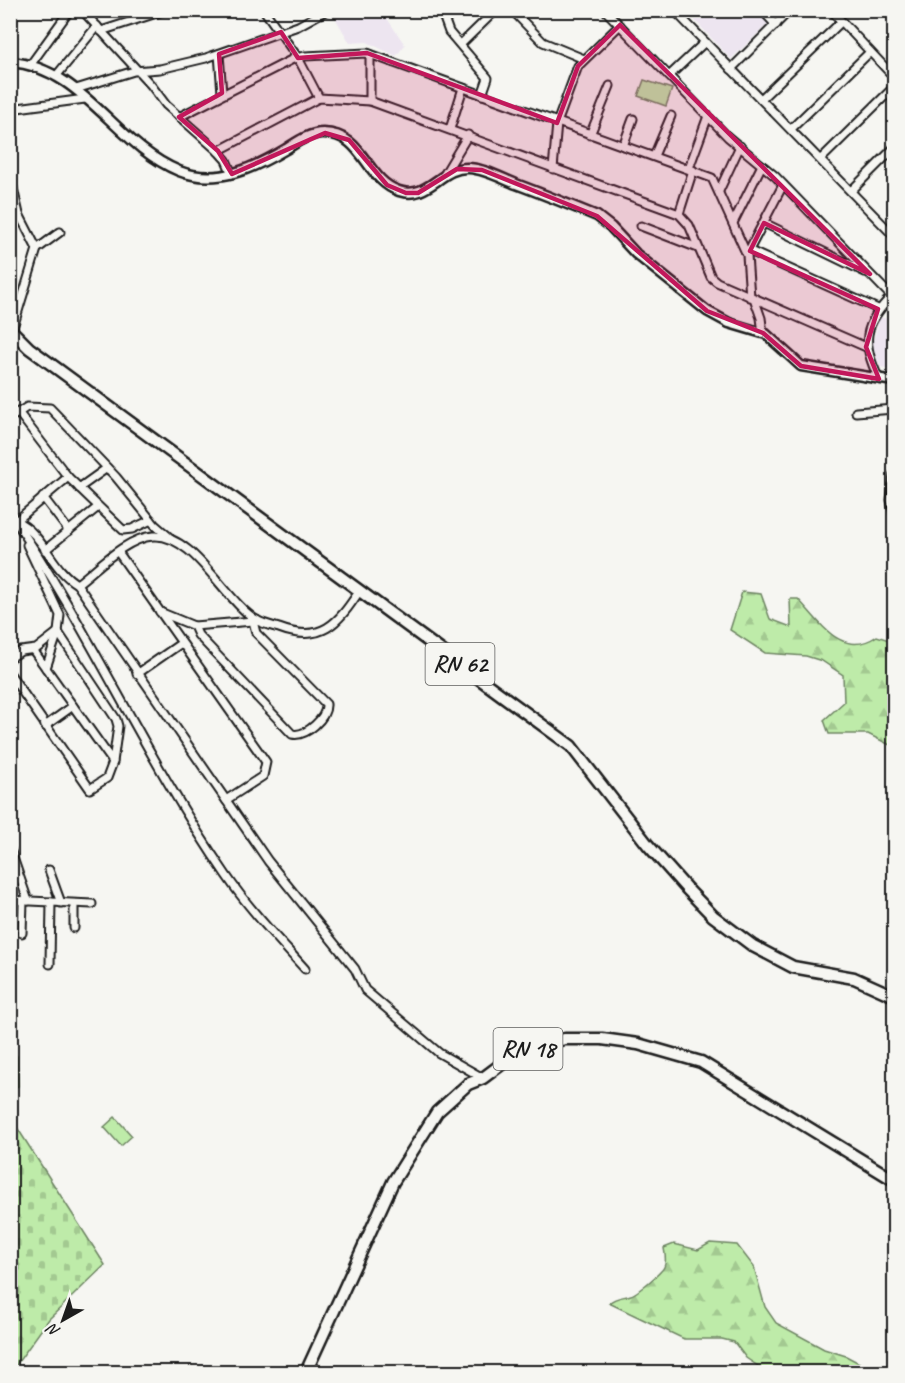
<svg xmlns="http://www.w3.org/2000/svg" width="905" height="1383" viewBox="0 0 905 1383" font-family="Caveat,sans-serif">
<style>
.built{fill:#ede5f0}
.forest{fill:url(#forest-firs);stroke:#6d8462;stroke-width:1.5}
.cemetery{fill:url(#cemetery-stones);stroke:#6d8462;stroke-width:1.5}
.pitch{fill:#beeba9;stroke:#6d8462;stroke-width:1.5}
.lines{fill:none;stroke-linecap:round;stroke-linejoin:round}
.minor-casing{stroke:#1c1c1c;stroke-width:11}
.tertiary-casing{stroke:#1c1c1c;stroke-width:13}
.primary-casing{stroke:#1c1c1c;stroke-width:15}
.minor{stroke:#f6f6f2;stroke-width:7}
.tertiary{stroke:#f6f6f2;stroke-width:8}
.primary{stroke:#f6f6f2;stroke-width:10}
.marked{fill:#c2185b;fill-opacity:0.2;stroke:#c2185b;stroke-width:4.5;stroke-linejoin:round}
.labels{text-anchor:middle;stroke-width:5;stroke-linejoin:round;paint-order:stroke}
.shield{fill:#f6f6f2;stroke:#5d5d5c;stroke-width:1.5}
.shield-label{font-size:24px;font-weight:bold;fill:#1c1c1c}
</style>
<defs>
<pattern id="forest-firs" width="22" height="20" patternUnits="userSpaceOnUse" patternTransform="scale(1.5)"><rect width="22" height="20" fill="#beeba9"/><path d="M5 1l3.5 6h-7zM16 11l3.5 6h-7z" fill="#a3c991"/></pattern>
<pattern id="cemetery-stones" width="16" height="16" patternUnits="userSpaceOnUse" patternTransform="scale(1.5)"><rect width="16" height="16" fill="#beeba9"/><path d="M2 7V4a2 2 0 0 1 4 0v3zM10 15v-3a2 2 0 0 1 4 0v3z" fill="#a3c991"/></pattern>
</defs>
<rect width="100%" height="100%" fill="#f6f6f2"/>
<filter id="ink" filterUnits="userSpaceOnUse"><feTurbulence type="fractalNoise" baseFrequency=".0167" numOctaves="2"/><feDisplacementMap in="SourceGraphic" scale="12" xChannelSelector="R" yChannelSelector="G"/><feConvolveMatrix kernelMatrix="1 2 1 2 8 2 1 2 1" color-interpolation-filters="sRGB"/></filter>
<g filter="url(#ink)">
<g class="built">
<polygon points="331,11 382,11 405,45 396,56 367,42 350,43"/>
<polygon points="686,11 757,11 769,23 731,59"/>
<polygon points="880,317 894,321 894,369 880,367 872,345"/>
</g>
<g class="forest">
<path d="M 742,592 L 761,594 L 770,619 L 791,627 L 790,599 L 798,599 C 820,622 842,660 877,636 L 889,640 C 899,670 884,681 889,709 L 894,712 L 894,747 L 868,734 L 829,734 L 824,720 L 844,702 L 843,675 L 822,661 L 806,656 L 765,653 L 730,630 Z"/>
<path d="M 710,1243 L 737,1245 L 754,1267 L 765,1307 L 776,1323 L 824,1349 L 846,1356 L 876,1372 L 767,1372 L 746,1358 L 734,1342 L 722,1339 L 684,1339 L 609,1303 C 617,1296 622,1298 631,1295 C 636,1294 662,1272 664,1267 C 667,1261 665,1255 664,1248 L 674,1244 L 698,1250 Z"/>
</g>
<g class="cemetery">
<polygon points="10,1049 17,1056 18,1086 11,1090"/>
<polygon points="11,1118 105,1265 49,1319 11,1372"/>
</g>
<g class="pitch">
<polygon points="644,80 672,89 666,106 638,96"/>
<polygon points="115,1117 132,1136 121,1146 104,1127"/>
</g>
<g class="lines">
<defs>
<g id="minor">
<polyline points="82,10 151,85 166,105 218,151 226,160 232,174"/>
<polyline points="264,10 298,58 319,98"/>
<polyline points="441,10 449,32 488,78 482,95"/>
<polyline points="512,10 543,42 584,59"/>
<polyline points="605,10 728,137 775,176 891,296"/>
<polyline points="674,10 894,236"/>
<polyline points="762,10 776,25"/>
<polyline points="831,10 894,77"/>
<polyline points="101,31 166,10"/>
<polyline points="461,44 496,10"/>
<polyline points="219,54 222,93"/>
<polyline points="31,64 70,10"/>
<polyline points="731,69 790,10"/>
<polyline points="57,75 97,26"/>
<polyline points="669,76 705,42"/>
<polyline points="76,89 134,71 160,69 206,58 298,26 327,10"/>
<polyline points="761,99 841,22"/>
<polyline points="370,101 370,54"/>
<polyline points="10,109 85,99"/>
<polyline points="179,117 293,59 305,56 367,53 712,178 747,255 750,297"/>
<polyline points="450,129 463,88"/>
<polyline points="791,129 870,52"/>
<polyline points="590,135 610,86"/>
<polyline points="623,146 633,119"/>
<polyline points="218,151 319,98 370,101 679,214 689,225 711,277 717,282 866,347"/>
<polyline points="654,156 671,116"/>
<polyline points="821,159 894,87"/>
<polyline points="689,168 708,116"/>
<polyline points="553,169 557,123 578,66 620,25"/>
<polyline points="10,175 19,214 37,249 12,331"/>
<polyline points="444,175 468,135"/>
<polyline points="719,191 740,146"/>
<polyline points="851,191 894,148"/>
<polyline points="679,214 693,170"/>
<polyline points="733,223 762,165"/>
<polyline points="764,223 865,272"/>
<polyline points="641,226 698,248"/>
<polyline points="37,249 60,232"/>
<polyline points="750,251 878,309"/>
<polyline points="747,254 783,185"/>
<polyline points="754,298 761,318 763,333"/>
<path d="M 879,379 C 861,343 863,324 893,295"/>
<polyline points="18,412 68,477 123,530 132,529 151,520"/>
<polyline points="856,412 894,409"/>
<polyline points="10,418 27,407 50,408 116,477 155,525 169,537"/>
<polyline points="894,474 891,500 894,514"/>
<polyline points="79,488 107,468"/>
<polyline points="43,497 69,531"/>
<path d="M 10,513 C 90,629 146,759 226,875 C 249,909 278,939 305,969"/>
<path d="M 16,521 C 44,534 51,569 77,584 L 268,861 L 355,969 L 365,990 L 439,1053 L 483,1078"/>
<polyline points="16,521 68,477"/>
<polyline points="27,545 60,615 58,632 46,668"/>
<polyline points="45,550 98,507"/>
<polyline points="118,552 266,762 263,776 226,800"/>
<path d="M 77,584 C 98,568 126,538 153,536 C 194,533 225,602 258,621 C 264,624 272,626 279,628 C 321,644 338,624 360,590"/>
<path d="M 160,612 L 194,626 L 198,635 L 292,734 C 306,737 327,718 326,704 L 256,633 L 253,621 L 257,620"/>
<polyline points="194,626 253,621"/>
<polyline points="10,658 21,651 36,649 58,632 116,719 118,726 113,762"/>
<polyline points="10,674 90,789 107,778 113,762 33,650"/>
<polyline points="137,674 180,644"/>
<polyline points="45,726 73,706"/>
<polyline points="10,849 28,901"/>
<polyline points="49,870 61,903"/>
<polyline points="10,900 92,904"/>
<polyline points="74,904 74,928"/>
<polyline points="22,933 23,901"/>
<polyline points="50,964 51,902"/>
</g>
<path id="tertiary" d="M 10,62 C 83,67 115,145 179,171 C 217,186 254,168 286,149 C 297,142 309,133 323,133 C 364,133 365,180 399,191 C 428,201 441,166 469,168 C 485,169 501,178 516,184 C 543,194 570,205 597,216 L 611,227 L 636,254 L 707,311 L 729,323 L 766,334 L 801,366 L 894,381"/>
<g id="primary">
<polyline points="10,329 29,348 571,746 648,845 687,889 713,916 753,946 793,967 854,978 894,996"/>
<polyline points="306,1372 393,1182 437,1112 468,1084 483,1078 511,1057 536,1045 565,1039 602,1039 638,1044 701,1062 894,1180"/>
</g>
</defs>
<use href="#minor" class="minor-casing"/>
<use href="#tertiary" class="tertiary-casing"/>
<use href="#primary" class="primary-casing"/>
<use href="#minor" class="minor"/>
<use href="#tertiary" class="tertiary"/>
<use href="#primary" class="primary"/>
</g>
</g>
<path class="marked" d="M 620,25 L 870,274 L 764,223 L 750,251 L 878,309 L 866,347 L 879,379 L 801,366 L 763,333 L 707,311 L 597,216 L 482,170 L 457,169 L 418,193 L 406,193 L 387,185 L 349,140 L 325,133 L 232,174 L 218,151 L 179,117 L 222,93 L 219,54 L 281,32 L 298,58 L 367,53 L 557,123 L 578,66 Z"/>
<g class="labels">
<g class="shield">
<rect x="425.5" y="643" width="69" height="42" rx="4.5"/>
<rect x="493.5" y="1028" width="69" height="42" rx="4.5"/>
</g>
<g class="shield-label">
<text x="460" y="672">RN 62</text>
<text x="528" y="1057">RN 18</text>
</g>
</g>
<rect width="905" height="1383" fill="none" stroke="#f6f6f2" stroke-width="36"/>
<rect x="18" y="18" width="869" height="1347" fill="none" stroke="#1c1c1c" stroke-width="2" filter="url(#ink)"/>
<g transform="translate(63 1320) rotate(220)" stroke="#f6f6f2" stroke-width="4.5" paint-order="stroke">
<path d="M0-4.5L10 22L0 15L-10 22Z" fill="#1c1c1c"/>
<text y="-9" font-size="16" font-weight="bold" text-anchor="middle" fill="#1c1c1c">N</text>
</g>
</svg>
